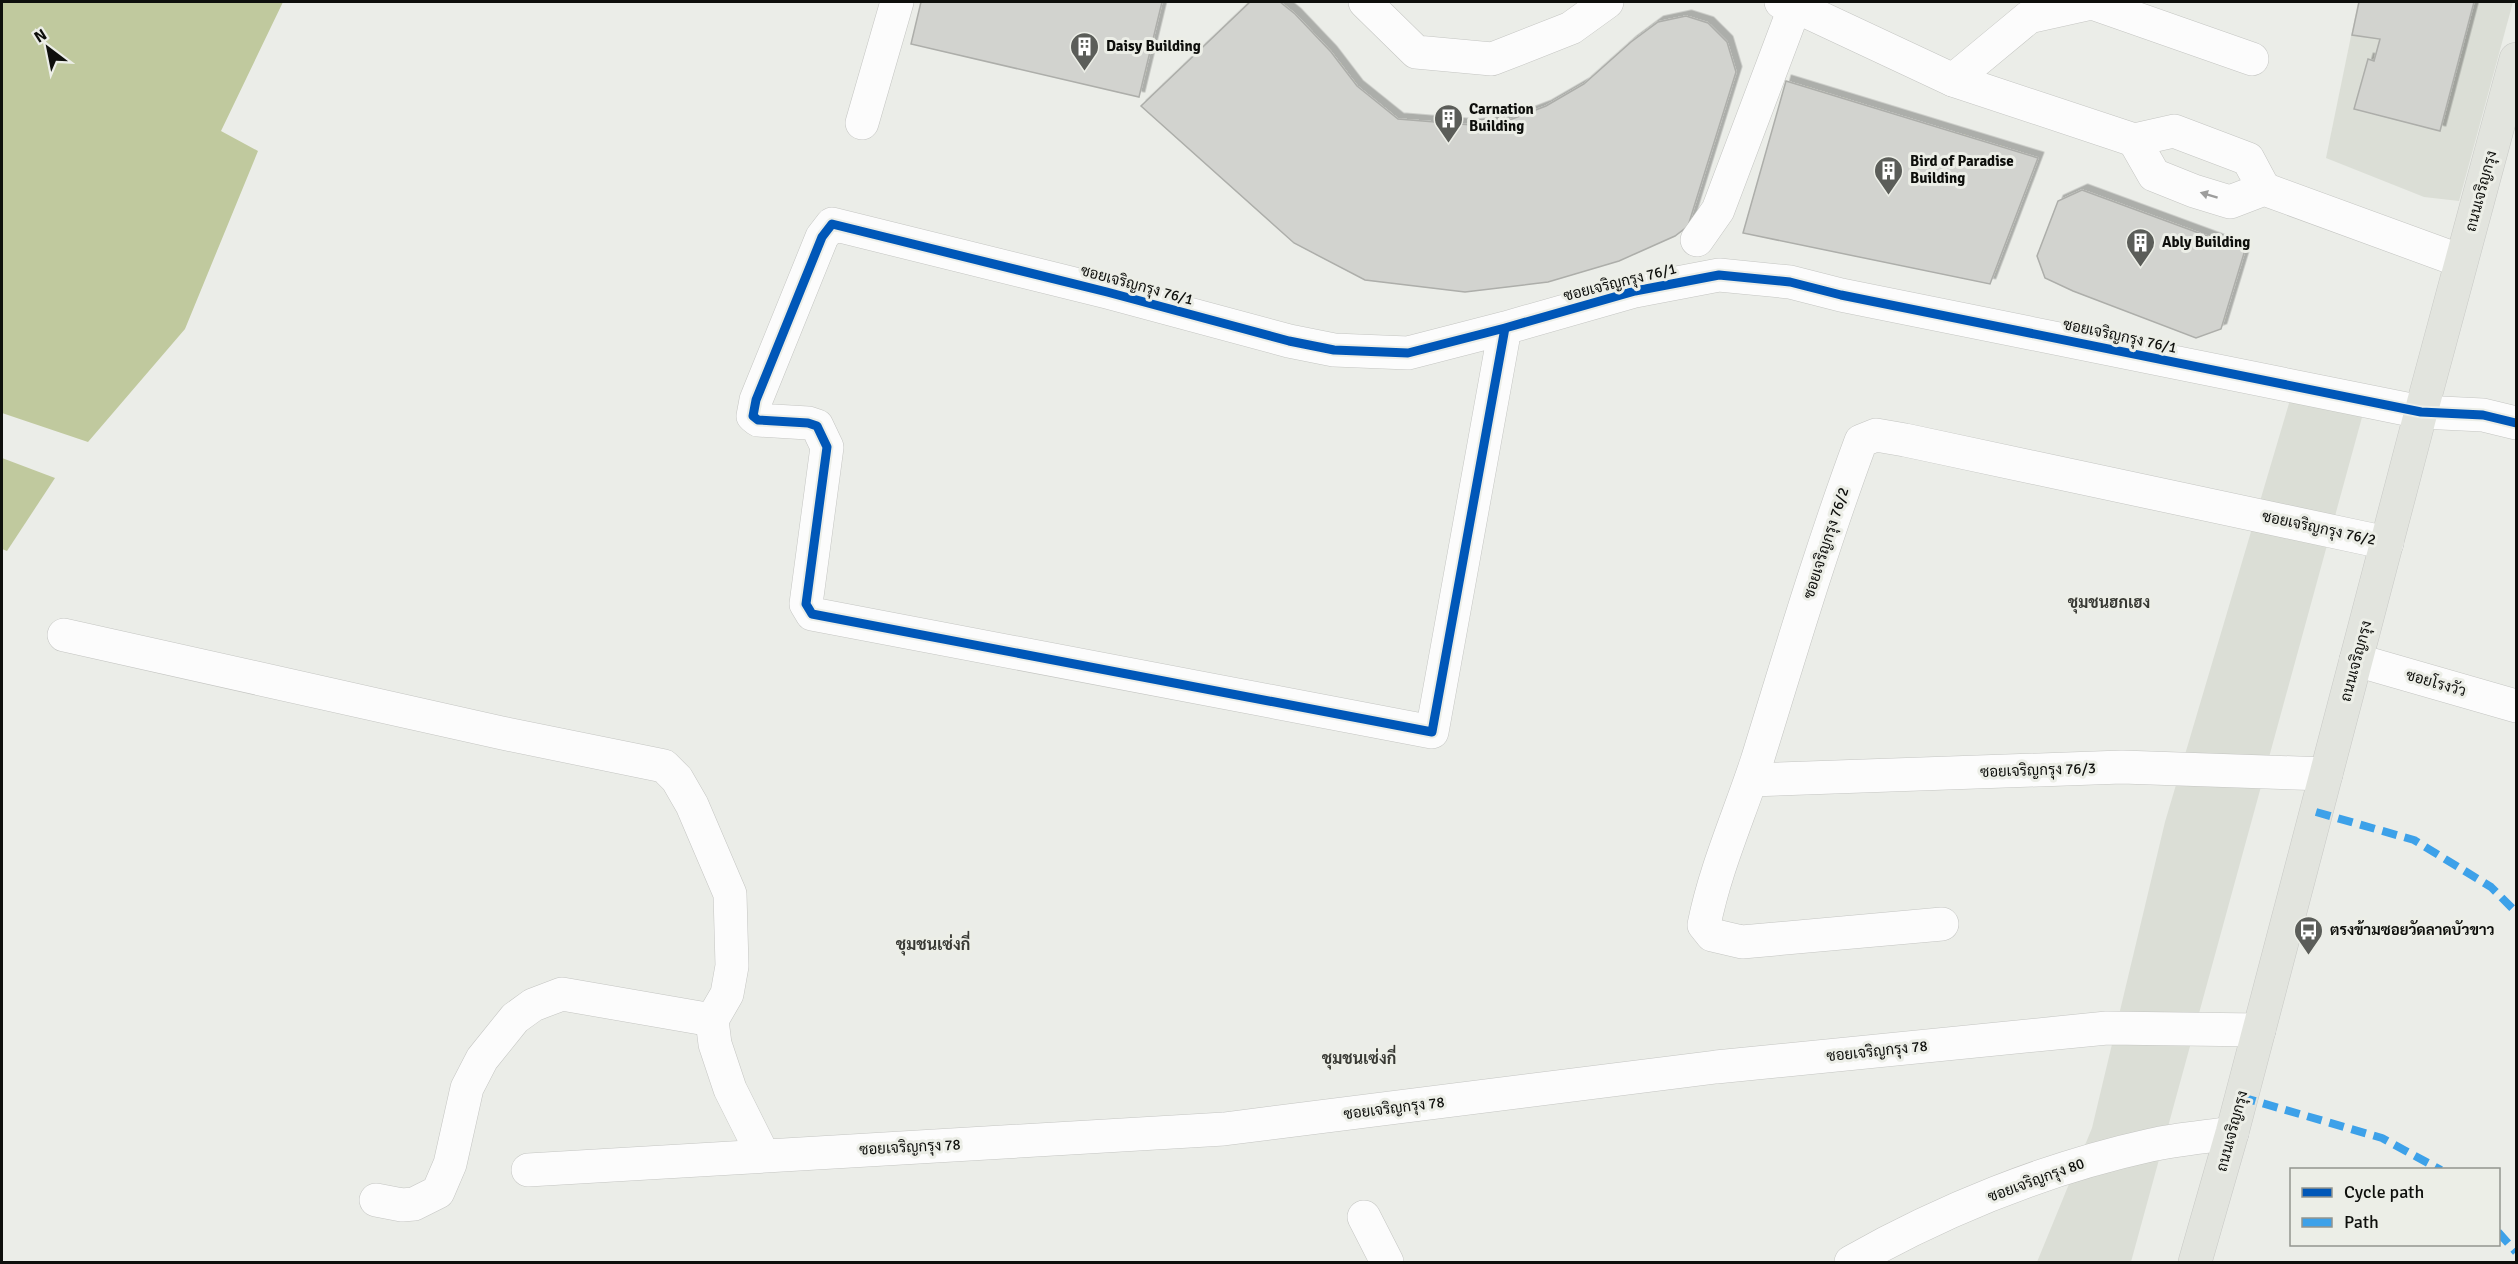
<svg xmlns="http://www.w3.org/2000/svg" width="2518" height="1264" viewBox="0 0 2518 1264" font-family="Signika,Sarabun,sans-serif">
<style>
.built{fill:#dbded6}
.water{fill:#c0c99e}
.building{fill:#d2d3cf;stroke:#adaeaa;stroke-width:1.5;filter:url(#shadow)}
.lines{fill:none;stroke-linecap:round;stroke-linejoin:round}
.minor-casing{stroke:#c4c5c2;stroke-width:34}
.major-casing{stroke:#c8c9c6;stroke-width:34}
.minor{stroke:#fcfcfc;stroke-width:33}
.major{stroke:#e2e4de;stroke-width:33}
.quiet{stroke:#3da1e9;stroke-width:8;stroke-dasharray:15 8;stroke-linecap:butt}
.cycleway-casing{stroke:#eceee7;stroke-width:13}
.cycleway{stroke:#0057b8;stroke-width:9}
.oneway{fill:#9d9d9c}
.labels{text-anchor:middle;stroke-width:6;stroke-linejoin:round;paint-order:stroke}
.poi-label{font-size:15px;font-weight:bold;fill:#0e0f0c;stroke:#eceee7;text-anchor:start}
.street-label{font-size:15px;fill:#0e0f0c;stroke:#eceee7}
.neighbourhood-label{font-size:16px;font-weight:bold;fill:#373833;stroke:#eceee7}
</style>
<defs>
<filter id="shadow"><feDropShadow dx="5.5" dy="-5.5" stdDeviation="0" flood-color="#0004"/></filter>
</defs>
<rect width="100%" height="100%" fill="#ebede8"/>
<g class="built">
<polygon points="2358,2 2513,2 2459,201 2424,197 2326,158"/>
<polygon points="2298,373 2370,388 2131,1262 2037,1262 2092,1128 2165,822"/>
</g>
<g class="water">
<polygon points="2,2 283,2 221,131 258,151 185,329 88,442 2,413"/>
<polygon points="2,458 55,478 7,551 2,549"/>
</g>
<g class="building">
<polygon points="921,2 1162,2 1139,97 911,44"/>
<polygon points="1250,2 1280,2 1295,14 1331,52 1357,86 1398,119 1472,125 1507,121 1546,106 1584,84 1631,42 1658,22 1686,16 1708,23 1727,42 1736,72 1688,226 1675,236 1619,261 1548,282 1465,292 1365,280 1294,243 1141,106"/>
<polygon points="2359,2 2474,2 2440,131 2354,109 2368,59 2374,61 2380,39 2352,35"/>
<polygon points="1786,81 2038,158 1990,284 1743,233"/>
<polygon points="2082,190 2245,250 2221,329 2196,338 2073,291 2045,278 2037,256 2058,201"/>
</g>
<g class="lines">
<defs>
<g id="minor">
<polyline points="1365,2 1416,52 1492,59 1571,28 1607,2"/>
<polyline points="1781,2 1795,6 1953,80 2134,140 2174,131 2248,159 2264,189"/>
<polyline points="1953,80 2029,17 2092,3 2252,59"/>
<polyline points="862,123 897,2"/>
<polyline points="2134,140 2154,175 2194,191 2230,202 2264,189 2461,261"/>
<polyline points="1697,240 1718,210 1795,6"/>
<polyline points="1505,328 1432,732 812,614 806,604 827,447 817,426 808,423 758,420 753,416 756,400 822,237 832,224 1107,292 1289,341 1334,350 1408,353 1505,328 1635,291 1719,275 1790,282 1841,295 2421,412 2483,415 2516,423"/>
<polyline points="64,635 502,733 664,766 677,779 692,805 730,894 732,966 727,994 712,1020 715,1044 730,1089 763,1155"/>
<polyline points="2356,660 2516,706"/>
<polyline points="1751,780 2122,767 2326,774"/>
<path d="M 1942,924 L 1742,942 L 1712,935 L 1704,925 C 1715,869 1739,816 1757,761 C 1790,654 1822,546 1861,441 L 1876,435 L 1905,440 L 2387,543"/>
<polyline points="528,1170 1224,1129 1716,1067 2107,1028 2259,1030"/>
<polyline points="376,1200 402,1205 414,1204 438,1192 450,1164 467,1088 482,1059 515,1018 533,1005 562,994 712,1020"/>
<polyline points="1364,1217 1387,1262"/>
<path d="M 1851,1262 C 1943,1210 2047,1168 2151,1145 C 2177,1139 2205,1137 2232,1133"/>
</g>
<polyline id="major" points="2195,1262 2232,1133 2421,412 2516,59"/>
</defs>
<use href="#minor" class="minor-casing"/>
<use href="#major" class="major-casing"/>
<use href="#minor" class="minor"/>
<use href="#major" class="major"/>
<g class="quiet">
<polyline points="2316,812 2414,840 2491,887 2516,912"/>
<polyline points="2241,1097 2382,1138 2441,1170"/>
<polyline points="2498,1232 2516,1252"/>
</g>
<defs>
<polyline id="cycleway" points="1505,328 1432,732 812,614 806,604 827,447 817,426 808,423 758,420 753,416 756,400 822,237 832,224 1107,292 1289,341 1334,350 1408,353 1505,328 1635,291 1719,275 1790,282 1841,295 2421,412 2483,415 2516,423"/>
</defs>
<use href="#cycleway" class="cycleway-casing"/>
<use href="#cycleway" class="cycleway"/>
</g>
<defs><path id="oneway-solid" d="M-6-.8H1V-3.2L6.5 0L1 3.2V.8H-6Z" transform="scale(1.5)"/></defs>
<use class="oneway" href="#oneway-solid" transform="translate(2209 195) rotate(-163)"/>
<defs>
<symbol id="building-pin" viewBox="-11 -11 22 30"><path d="M0 17L-7.5 6A9.5 9.5 0 1 1 7.5 6Z" fill="#5b5d59" stroke="#eceee7"/><path d="M-4-6H4V6H1V3H-1V6H-4ZM-2.5-4.3h1.7v1.8h-1.7ZM.8-4.3h1.7v1.8H.8ZM-2.5-1h1.7V.8h-1.7ZM.8-1h1.7V.8H.8Z" fill="#fff"/></symbol>
<symbol id="bus-pin" viewBox="-11 -11 22 30"><path d="M0 17L-7.5 6A9.5 9.5 0 1 1 7.5 6Z" fill="#5b5d59" stroke="#eceee7"/><path d="M-5-6H5V4H4V6H2V4H-2V6H-4V4H-5ZM-3.5-4V0h7V-4ZM-3.5 1.2v1.5H-2V1.2ZM2 1.2v1.5H3.5V1.2Z" fill="#fff"/></symbol>
</defs>
<g fill-rule="evenodd">
<use href="#building-pin" x="1068" y="30" width="33" height="45"/>
<use href="#building-pin" x="1432" y="102" width="33" height="45"/>
<use href="#building-pin" x="1872" y="154" width="33" height="45"/>
<use href="#building-pin" x="2124" y="226" width="33" height="45"/>
<use href="#bus-pin" x="2292" y="914" width="33" height="45"/>
</g>
<g class="labels">
<g class="poi-label">
<text x="1106" y="51">Daisy Building</text>
<text x="1469" y="114">Carnation<tspan x="1469" dy="17">Building</tspan></text>
<text x="1910" y="166">Bird of Paradise<tspan x="1910" dy="17">Building</tspan></text>
<text x="2162" y="247">Ably Building</text>
<text x="2330" y="935">ตรงข้ามซอยวัดลาดบัวขาว</text>
</g>
<g class="street-label">
<text transform="translate(2481 191) rotate(-75)" y="5">ถนนเจริญกรุง</text>
<text transform="translate(1620 282) rotate(-14)" y="5">ซอยเจริญกรุง 76/1</text>
<text transform="translate(1137 285) rotate(15)" y="5">ซอยเจริญกรุง 76/1</text>
<text transform="translate(2120 336) rotate(12)" y="5">ซอยเจริญกรุง 76/1</text>
<text transform="translate(2319 528) rotate(12)" y="5">ซอยเจริญกรุง 76/2</text>
<text transform="translate(1826 543) rotate(-72)" y="5">ซอยเจริญกรุง 76/2</text>
<text transform="translate(2356 661) rotate(-75)" y="5">ถนนเจริญกรุง</text>
<text transform="translate(2436 683) rotate(16)" y="5">ซอยโรงวัว</text>
<text transform="translate(2038 770) rotate(-2)" y="5">ซอยเจริญกรุง 76/3</text>
<text transform="translate(1877 1051) rotate(-6)" y="5">ซอยเจริญกรุง 78</text>
<text transform="translate(1394 1108) rotate(-7)" y="5">ซอยเจริญกรุง 78</text>
<text transform="translate(2232 1131) rotate(-75)" y="5">ถนนเจริญกรุง</text>
<text transform="translate(910 1147) rotate(-3)" y="5">ซอยเจริญกรุง 78</text>
<text transform="translate(2036 1180) rotate(-20)" y="5">ซอยเจริญกรุง 80</text>
</g>
<g class="neighbourhood-label">
<text x="2109" y="608">ชุมชนฮกเฮง</text>
<text x="933" y="950">ชุมชนเซ่งกี่</text>
<text x="1359" y="1064">ชุมชนเซ่งกี่</text>
</g>
</g>
<rect width="2518" height="1264" fill="none" stroke="#0e0f0c" stroke-width="6"/>
<rect x="2290" y="1168" width="210" height="78" fill="#eceee7" stroke="#93958f" stroke-width="1.5"/>
<rect x="2302" y="1188" width="30" height="9" fill="#0057b8" stroke="#93958f" stroke-width="1.5"/>
<text x="2344" y="1198" font-size="18" fill="#0e0f0c">Cycle path</text>
<rect x="2302" y="1218" width="30" height="9" fill="#3da1e9" stroke="#93958f" stroke-width="1.5"/>
<text x="2344" y="1228" font-size="18" fill="#0e0f0c">Path</text>
<g transform="translate(48 48) rotate(328)" stroke="#eceee7" stroke-width="4.5" paint-order="stroke">
<path d="M0-4.5L10 22L0 15L-10 22Z" fill="#0e0f0c"/>
<text y="-9" font-size="16" font-weight="bold" text-anchor="middle" fill="#0e0f0c">N</text>
</g>
</svg>
